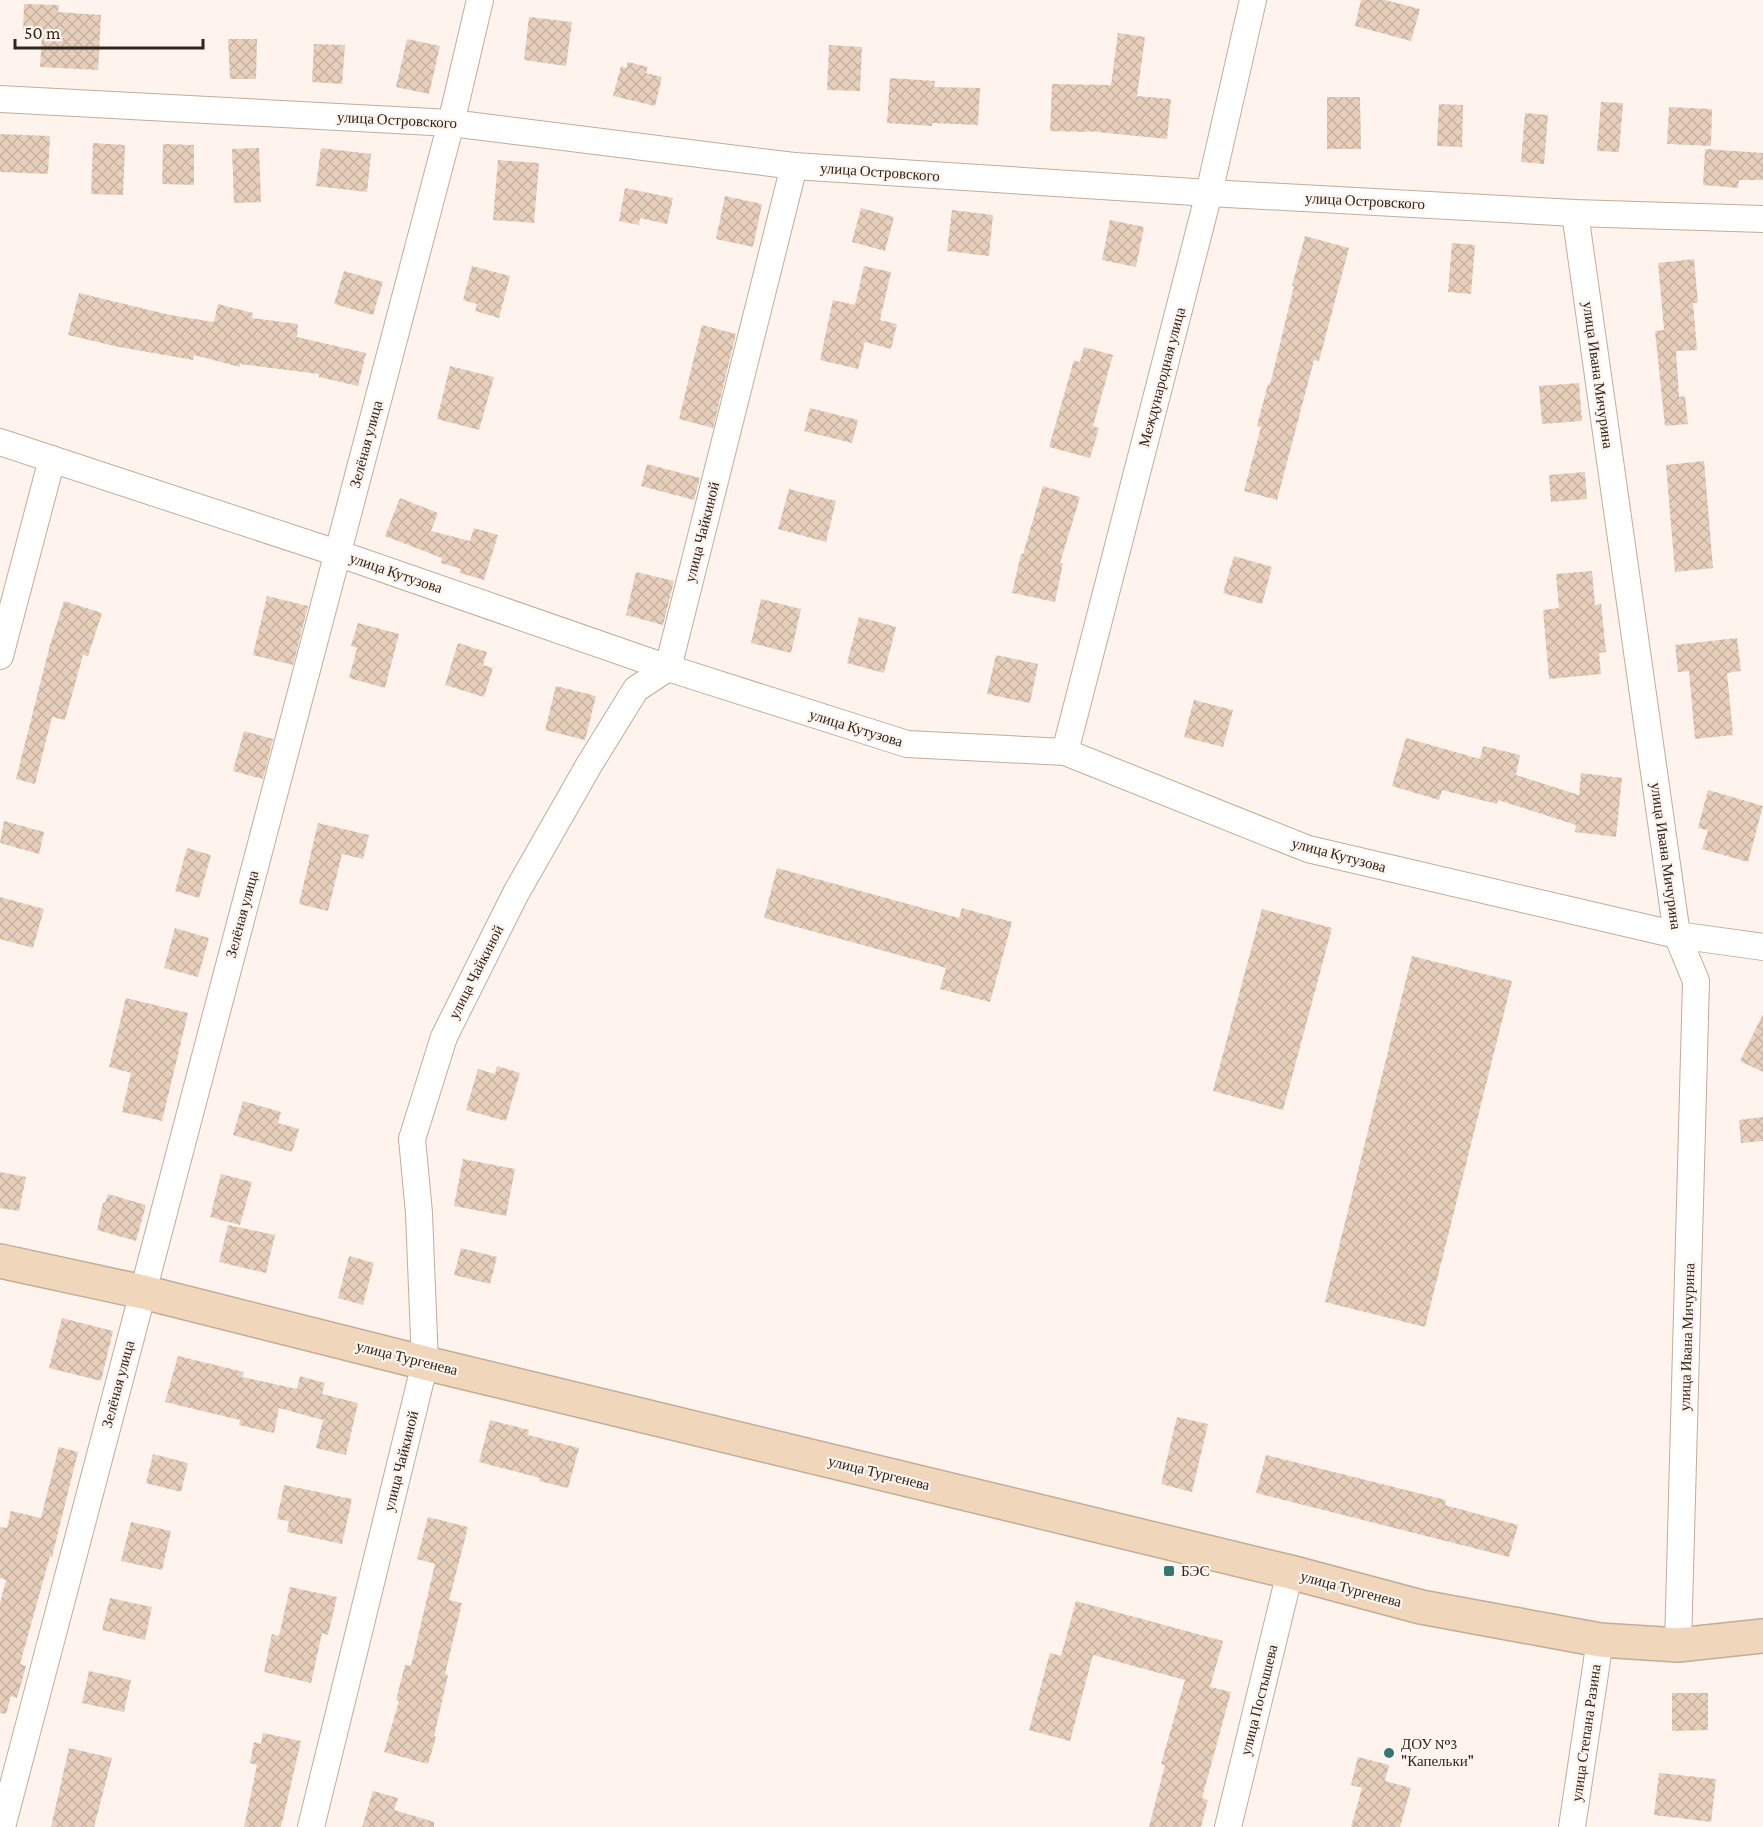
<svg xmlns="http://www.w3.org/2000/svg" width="1763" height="1827" viewBox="0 0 1763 1827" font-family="'Crimson Pro',serif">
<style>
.building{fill:url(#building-cross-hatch)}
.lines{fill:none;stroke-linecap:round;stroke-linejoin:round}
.street-casing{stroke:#c3ac99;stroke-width:28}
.secondary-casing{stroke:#c3ac99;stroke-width:36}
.street{stroke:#fff;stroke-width:26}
.secondary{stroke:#f0d6ba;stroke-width:33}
.poi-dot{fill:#327870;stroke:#fef4ed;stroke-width:2}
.labels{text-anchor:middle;stroke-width:4.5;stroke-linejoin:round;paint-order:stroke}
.street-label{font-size:15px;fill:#2f261e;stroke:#fef4ed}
.poi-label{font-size:15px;fill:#2f261e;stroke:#fef4ed;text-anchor:start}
</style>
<defs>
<pattern id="building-cross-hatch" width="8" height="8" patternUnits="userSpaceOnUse" patternTransform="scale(1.5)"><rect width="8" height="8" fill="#e7cfbc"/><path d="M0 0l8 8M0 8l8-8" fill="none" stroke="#c6b2a1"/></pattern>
</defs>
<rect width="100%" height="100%" fill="#fef4ed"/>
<g class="building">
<polygon points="1361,0 1385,0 1420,9 1411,41 1355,26"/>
<polygon points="24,4 59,5 58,12 101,15 98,70 40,67 42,35 23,34"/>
<polygon points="529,17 572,22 566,66 524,60"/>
<polygon points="1118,33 1145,37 1137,96 1171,99 1167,139 1087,131 1087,132 1050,131 1052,84 1111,85"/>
<polygon points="228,39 257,39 256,79 230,79"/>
<polygon points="407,39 440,46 429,94 396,87"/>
<polygon points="314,44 345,45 342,84 312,82"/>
<polygon points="829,45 862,47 860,91 827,90"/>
<polygon points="628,62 648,67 646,73 662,77 655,106 613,96 621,66 626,68"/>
<polygon points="890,78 935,81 934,87 980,88 978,125 932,123 932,126 887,123"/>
<polygon points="1327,97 1360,97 1361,149 1327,149"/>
<polygon points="1601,102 1623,103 1619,152 1597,151"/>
<polygon points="1439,104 1463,105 1462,147 1437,146"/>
<polygon points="1669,107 1712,109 1711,146 1667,144"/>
<polygon points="1525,113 1548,115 1544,164 1521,162"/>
<polygon points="0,134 50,136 48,174 0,172"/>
<polygon points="93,143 125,145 123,195 91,194"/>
<polygon points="163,144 194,145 194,185 162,184"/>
<polygon points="259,148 261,202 234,203 232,149"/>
<polygon points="321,148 371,154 367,192 316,186"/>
<polygon points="1705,149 1763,153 1763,180 1739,180 1738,188 1703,185"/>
<polygon points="498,160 539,163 534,223 493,220"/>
<polygon points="625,188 673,198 667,224 640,218 639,225 619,221"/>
<polygon points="725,196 762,204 753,247 716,239"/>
<polygon points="861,208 894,217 885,251 852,242"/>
<polygon points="952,210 993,215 989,256 947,251"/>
<polygon points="1110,220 1144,227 1136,267 1102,260"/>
<polygon points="1305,236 1349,248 1319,361 1314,360 1277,500 1244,491 1261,427 1257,426 1268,384 1270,385 1294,286 1292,286"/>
<polygon points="1452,243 1475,245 1471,294 1448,292"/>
<polygon points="1694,259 1698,303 1693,303 1697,350 1676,351 1679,397 1685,396 1688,424 1665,426 1655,331 1664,330 1658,263"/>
<polygon points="472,266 510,276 499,318 475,311 477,304 463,300"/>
<polygon points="864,266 891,272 880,320 897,324 891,349 865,342 858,369 820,360 833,300 855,305"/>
<polygon points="344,271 383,282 373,315 334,304"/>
<polygon points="79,293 170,315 214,322 218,304 253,313 252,318 298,324 297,337 366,353 358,386 319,377 319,374 240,364 240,367 194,355 193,360 119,347 68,335"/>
<polygon points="702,325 736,334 713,428 679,419"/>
<polygon points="1084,347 1113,355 1093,426 1099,428 1090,458 1049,447 1074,360 1080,362"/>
<polygon points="450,366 494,377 479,430 437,419"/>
<polygon points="1579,383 1582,421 1542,424 1539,386"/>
<polygon points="810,408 858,420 852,443 804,431"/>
<polygon points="1704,461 1713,568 1675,572 1666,465"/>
<polygon points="647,464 700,478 694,500 641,486"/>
<polygon points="1585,472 1587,499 1551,502 1549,475"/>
<polygon points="1043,486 1080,497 1060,563 1063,563 1055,602 1012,593 1021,554 1023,554"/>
<polygon points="789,489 836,501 826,542 778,529"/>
<polygon points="400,498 438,513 431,531 470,541 474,528 498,535 484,580 460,573 461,569 441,563 442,558 385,536"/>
<polygon points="1234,556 1272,567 1262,604 1223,593"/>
<polygon points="1592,571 1595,605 1601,604 1606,652 1599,653 1601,674 1549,679 1543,610 1559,608 1556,574"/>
<polygon points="636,572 674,581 663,625 626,615"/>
<polygon points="267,596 308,606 293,665 253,655"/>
<polygon points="761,599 801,609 791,653 751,643"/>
<polygon points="64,601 102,613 88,656 83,655 65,720 52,717 35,784 16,779 50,645"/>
<polygon points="859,617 896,627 884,673 847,663"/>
<polygon points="358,623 399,634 385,688 349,678 357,648 351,646"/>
<polygon points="1737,638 1741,671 1727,673 1733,735 1695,739 1689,671 1678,672 1675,645"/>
<polygon points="458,643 487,652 483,665 493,668 484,697 445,685"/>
<polygon points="996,655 1038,664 1030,703 987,694"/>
<polygon points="556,686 596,696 585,740 545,730"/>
<polygon points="1194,700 1233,710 1223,747 1184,737"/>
<polygon points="244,731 273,739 263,779 233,771"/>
<polygon points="1406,738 1480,759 1483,746 1520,755 1516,775 1579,795 1581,773 1622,778 1616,837 1575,832 1576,825 1498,800 1497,804 1442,790 1439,800 1392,786"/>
<polygon points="1708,790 1763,806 1748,862 1702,849 1708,830 1698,828"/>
<polygon points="4,821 44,832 39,854 0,843"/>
<polygon points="318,823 369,835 363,859 342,854 328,911 299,904"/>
<polygon points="187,848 211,855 199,898 175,891"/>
<polygon points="777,868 959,918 962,908 1012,922 990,1002 940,989 946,968 764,918"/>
<polygon points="0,897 44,909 33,948 0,939"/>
<polygon points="1262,909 1332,928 1283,1110 1213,1091"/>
<polygon points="175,928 209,938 198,977 164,968"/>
<polygon points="1412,956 1512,981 1425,1327 1325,1302"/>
<polygon points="126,998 188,1013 162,1121 122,1112 131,1073 109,1067"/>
<polygon points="1763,1014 1763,1072 1740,1061"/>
<polygon points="497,1066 520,1073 506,1121 466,1110 478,1069 495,1074"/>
<polygon points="243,1101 281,1112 278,1123 299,1129 292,1152 233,1135"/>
<polygon points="1763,1117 1763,1141 1741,1143 1739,1120"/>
<polygon points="463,1159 515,1169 506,1216 454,1206"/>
<polygon points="0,1172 26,1177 19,1211 0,1208"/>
<polygon points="221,1174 252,1182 240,1225 210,1217"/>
<polygon points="108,1194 146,1205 136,1241 97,1230 103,1203 105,1203"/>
<polygon points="228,1225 275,1235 266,1273 219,1262"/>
<polygon points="461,1248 497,1257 490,1284 454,1275"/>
<polygon points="349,1256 374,1263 363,1305 338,1298"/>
<polygon points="62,1318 113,1331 101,1381 49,1368"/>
<polygon points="178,1356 244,1372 242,1377 297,1389 300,1376 325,1383 322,1394 358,1403 346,1455 316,1448 323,1420 279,1408 274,1433 239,1425 240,1420 165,1402"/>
<polygon points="1177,1417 1208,1424 1192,1492 1161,1484"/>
<polygon points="490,1420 529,1430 528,1435 579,1448 568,1488 539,1481 540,1478 479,1462"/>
<polygon points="59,1447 78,1452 52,1557 50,1556 20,1664 26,1666 17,1698 11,1696 6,1714 0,1713 0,1603 6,1580 0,1578 0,1527 7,1528 11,1511 41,1518"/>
<polygon points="153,1454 188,1463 181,1492 146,1483"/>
<polygon points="1266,1455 1446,1500 1445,1505 1518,1525 1509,1557 1256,1493"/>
<polygon points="284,1485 352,1499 342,1544 287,1532 289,1521 277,1519"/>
<polygon points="428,1517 468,1527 449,1600 462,1603 445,1674 448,1675 434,1736 436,1737 428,1764 384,1752 399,1701 396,1700 405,1665 411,1666 435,1564 417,1559"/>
<polygon points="131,1522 171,1531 162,1570 121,1561"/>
<polygon points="290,1587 337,1597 328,1635 322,1633 311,1683 264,1672 272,1634 279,1636"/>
<polygon points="110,1598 152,1607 145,1640 102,1630"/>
<polygon points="1076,1601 1223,1641 1210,1687 1231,1692 1202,1798 1208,1800 1201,1827 1149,1827 1165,1765 1161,1764 1185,1680 1093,1655 1070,1741 1029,1730 1050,1653 1061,1656"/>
<polygon points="89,1671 131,1680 124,1712 82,1703"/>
<polygon points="1672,1693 1708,1693 1708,1730 1672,1731"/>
<polygon points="263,1733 301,1741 281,1827 244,1827 257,1765 250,1763 254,1742 261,1744"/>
<polygon points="69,1748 112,1758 94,1827 51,1827"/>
<polygon points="1358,1757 1389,1765 1385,1781 1411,1788 1400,1827 1351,1827 1362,1788 1351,1785"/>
<polygon points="1659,1773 1716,1779 1711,1822 1654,1815"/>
<polygon points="373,1791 398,1798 394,1810 434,1822 434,1827 362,1827"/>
</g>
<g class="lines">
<defs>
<g id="street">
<polyline points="0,99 451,123 794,166 1209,193 1575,213 1763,219"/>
<polyline points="1575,213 1677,935 1696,981 1678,1645"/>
<polyline points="0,442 337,553 668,668 907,744 1065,752 1308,849 1677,935 1763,947"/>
<polyline points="0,656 52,459"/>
<polyline points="1065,752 1209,193 1253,0"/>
<polyline points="2,1827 451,123 480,0"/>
<polyline points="311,1827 425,1363 419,1213 412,1139 444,1037 516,893 589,765 636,689 668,668 794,166"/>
<polyline points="1228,1827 1290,1572"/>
<polyline points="1572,1827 1600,1640"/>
</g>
<polyline id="secondary" points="0,1261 143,1292 425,1363 1290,1572 1421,1607 1600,1640 1678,1645 1763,1636"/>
</defs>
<use href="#street" class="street-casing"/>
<use href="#secondary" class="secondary-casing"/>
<use href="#street" class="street"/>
<use href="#secondary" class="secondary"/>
</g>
<g class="poi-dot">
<rect x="1163" y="1565" width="12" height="12" rx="3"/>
<circle cx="1389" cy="1753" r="6"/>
</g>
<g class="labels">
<g class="street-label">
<text transform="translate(397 120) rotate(3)" y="5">улица Островского</text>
<text transform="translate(880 172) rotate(4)" y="5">улица Островского</text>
<text transform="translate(1365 201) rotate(3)" y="5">улица Островского</text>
<text transform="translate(1598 375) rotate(82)" y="5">улица Ивана Мичурина</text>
<text transform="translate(1162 377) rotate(-75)" y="5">Международная улица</text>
<text transform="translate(366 444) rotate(-75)" y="5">Зелёная улица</text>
<text transform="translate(702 532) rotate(-76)" y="5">улица Чайкиной</text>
<text transform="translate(396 573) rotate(19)" y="5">улица Кутузова</text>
<text transform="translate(856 728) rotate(17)" y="5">улица Кутузова</text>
<text transform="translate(1339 855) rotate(15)" y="5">улица Кутузова</text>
<text transform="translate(1666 856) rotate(82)" y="5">улица Ивана Мичурина</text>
<text transform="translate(242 914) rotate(-75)" y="5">Зелёная улица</text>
<text transform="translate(476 972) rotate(-63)" y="5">улица Чайкиной</text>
<text transform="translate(1687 1337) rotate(-88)" y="5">улица Ивана Мичурина</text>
<text transform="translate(407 1358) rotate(14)" y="5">улица Тургенева</text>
<text transform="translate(118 1384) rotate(-75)" y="5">Зелёная улица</text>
<text transform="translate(401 1461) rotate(-76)" y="5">улица Чайкиной</text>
<text transform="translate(879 1473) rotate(14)" y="5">улица Тургенева</text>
<text transform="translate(1351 1589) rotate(15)" y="5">улица Тургенева</text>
<text transform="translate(1259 1700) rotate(-76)" y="5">улица Постышева</text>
<text transform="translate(1586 1733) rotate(-82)" y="5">улица Степана Разина</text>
</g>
<g class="poi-label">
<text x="1181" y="1576">БЭС</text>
<text x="1401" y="1749">ДОУ №3<tspan x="1401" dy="17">"Капельки"</tspan></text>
</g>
</g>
<path d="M15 39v9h188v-9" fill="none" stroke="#2f261e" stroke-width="3"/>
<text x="24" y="39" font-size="18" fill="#2f261e" stroke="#fef4ed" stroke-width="4.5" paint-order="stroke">50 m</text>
</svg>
